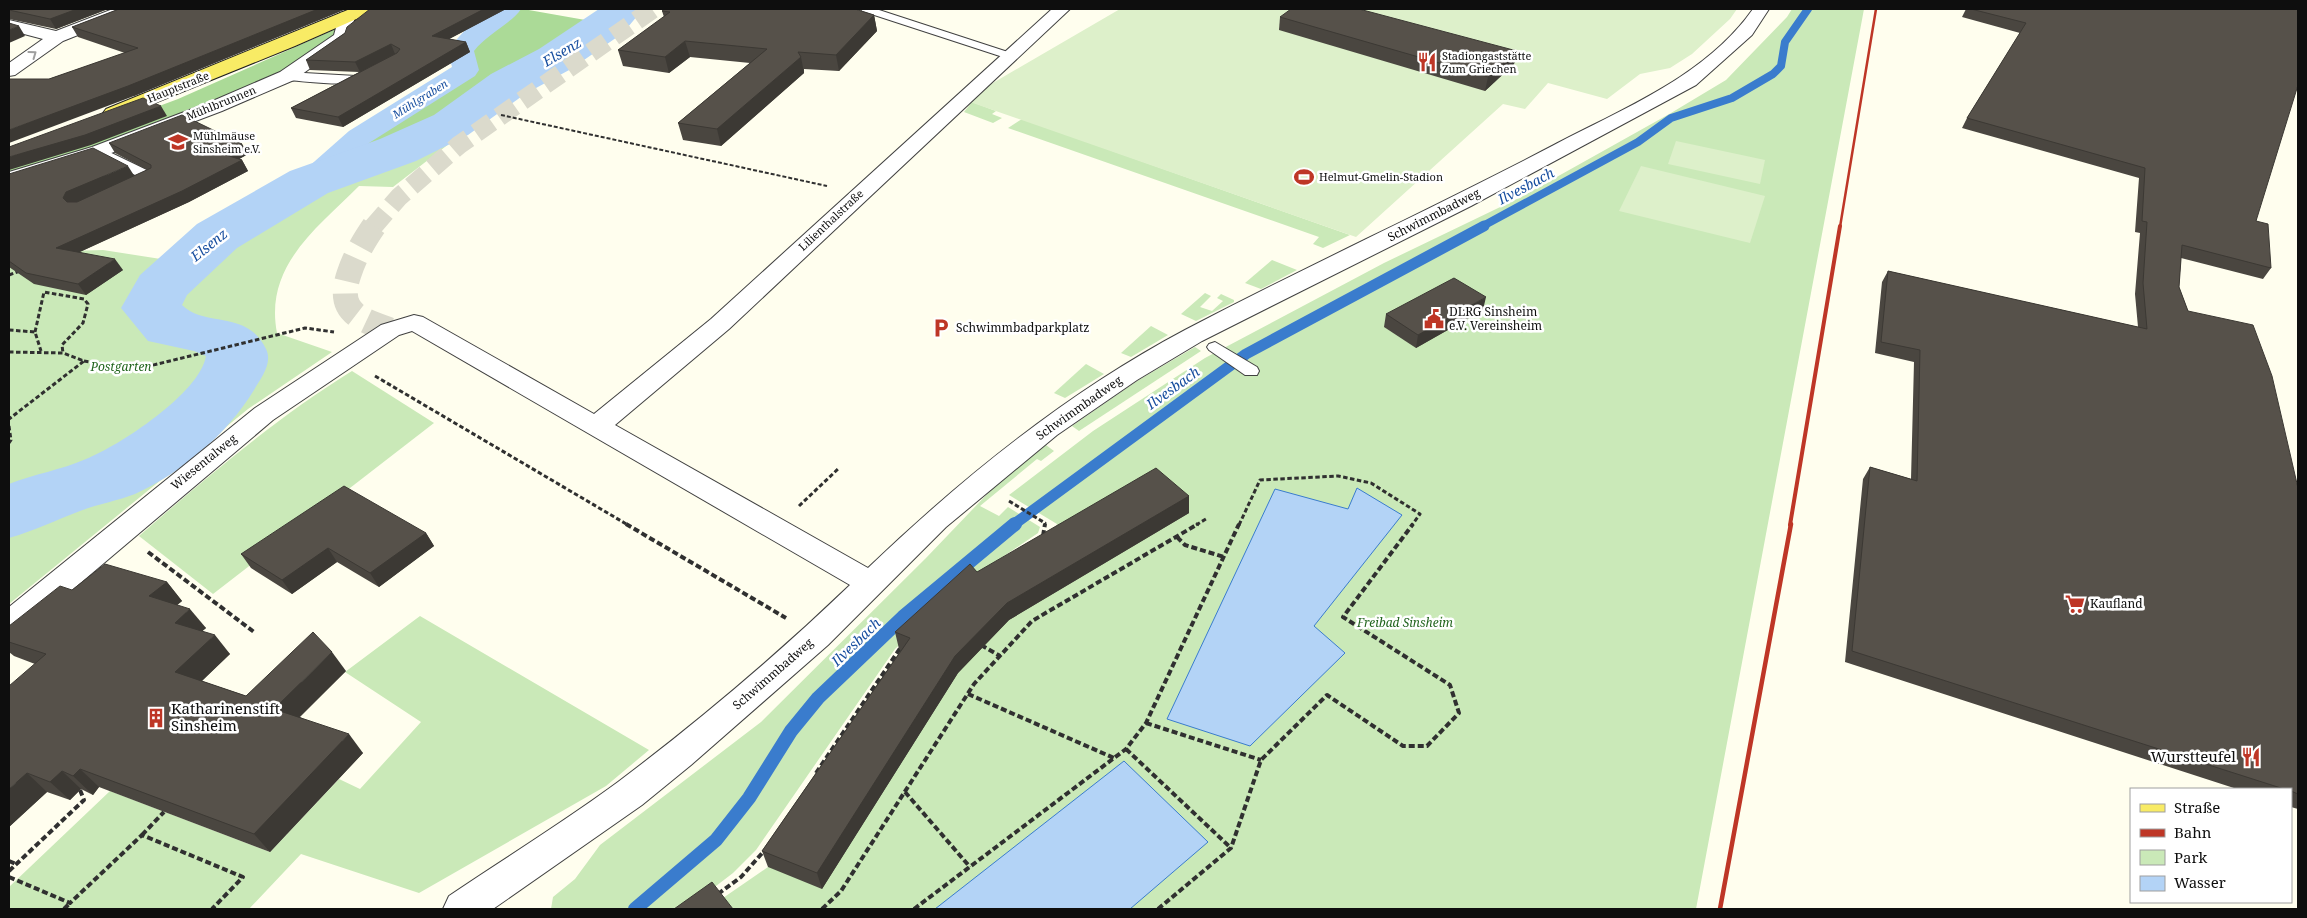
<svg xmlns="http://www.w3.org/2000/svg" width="2307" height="918" viewBox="0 0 2307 918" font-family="'Noto Serif',serif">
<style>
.green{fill:#cae9b8}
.forest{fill:#abda97}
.pitch{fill:#ddf0ca}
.water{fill:#b3d3f6;stroke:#3a7ccd}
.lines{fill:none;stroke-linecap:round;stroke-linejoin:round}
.stream-far2{stroke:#3a7ccd;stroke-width:8}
.stream-far1{stroke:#3a7ccd;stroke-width:11}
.stream{stroke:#3a7ccd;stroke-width:14}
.canal{fill:#b3d3f6;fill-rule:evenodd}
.river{fill:#b3d3f6;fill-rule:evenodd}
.street-tunnel-far1{stroke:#dbdacc;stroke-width:19;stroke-dasharray:19 9;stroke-linecap:butt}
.street-tunnel{stroke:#dbdacc;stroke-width:25;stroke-dasharray:25 12;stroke-linecap:butt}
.lane-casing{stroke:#414141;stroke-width:2}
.street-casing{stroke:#414141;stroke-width:2}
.primary-casing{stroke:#1f1f1f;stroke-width:2}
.path-far2{stroke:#303030;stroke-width:2;stroke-dasharray:4 2;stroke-linecap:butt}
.path-far1{stroke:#303030;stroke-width:3;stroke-dasharray:4.5 2.5;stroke-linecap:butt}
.path{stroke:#303030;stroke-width:4;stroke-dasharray:6 3;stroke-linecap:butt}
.lane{fill:#fff;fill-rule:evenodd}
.street{fill:#fff;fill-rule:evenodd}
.primary{fill:#f8eb65;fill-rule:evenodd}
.rail-far2{stroke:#be3626;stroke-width:2.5}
.rail-far1{stroke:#be3626;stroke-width:4}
.rail{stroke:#be3626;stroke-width:4.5}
.wall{fill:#4a4640}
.shaded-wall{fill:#3c3934}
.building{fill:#56514a;stroke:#3c3934}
.oneway{stroke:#9f9f9f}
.labels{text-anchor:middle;stroke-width:5;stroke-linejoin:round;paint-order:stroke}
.far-poi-label{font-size:11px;fill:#0e0e0e;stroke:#fff;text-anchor:start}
.far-street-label{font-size:11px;fill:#0e0e0e;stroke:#fff}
.far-water-label{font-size:11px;font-style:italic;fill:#174e9f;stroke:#fff}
.street-label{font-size:12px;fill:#0e0e0e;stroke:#fff}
.poi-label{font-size:12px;fill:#0e0e0e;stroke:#fff;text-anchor:start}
.park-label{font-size:12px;font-style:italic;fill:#22651e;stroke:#fff}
.water-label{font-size:14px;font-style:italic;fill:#174e9f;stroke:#fff}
.near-poi-label{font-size:15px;fill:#0e0e0e;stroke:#fff;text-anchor:start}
</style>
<rect width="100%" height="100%" fill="#fffeee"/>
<g class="green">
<polygon points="1792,9 1864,9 1696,909 707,909 768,867 1055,532 1057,524 1009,495 1093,431 1205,358 1384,263 1521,197 1671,113 1726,80 1787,17"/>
<polygon points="972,102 996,111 992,114 1002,118 993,123 964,112"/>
<polygon points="1022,119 1350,235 1323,248 1313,244 1319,237 1008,128"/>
<path d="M 425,140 L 454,140 L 393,187 L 359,186 C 317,228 264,266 277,333 L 332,352 L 248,409 L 9,604 L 9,260 L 69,251 L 103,250 L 180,262 L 220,224 L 301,186 L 318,184 Z"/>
<polygon points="1272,260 1297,270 1261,289 1245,283"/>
<polygon points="1205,293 1211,296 1200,307 1212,311 1223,301 1217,298 1221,294 1234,300 1234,302 1196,321 1181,314"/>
<polygon points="1151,326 1168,335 1131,357 1121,353"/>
<polygon points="1195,347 1201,351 1079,431 1072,426 1137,381"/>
<polygon points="1086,364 1104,374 1065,398 1054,393"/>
<path d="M 352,371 L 434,423 L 213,594 L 139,536 C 207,477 276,418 352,371 Z"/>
<polygon points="1046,445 1054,451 1041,461 1037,459 980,506 999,516 1008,507 1040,527 1038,533 970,579 895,649 756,850 733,873 686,909 551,909 553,897 575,879 600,845 761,722 926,558 993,488"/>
<polygon points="420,616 649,750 606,786 419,893 301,854 249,909 9,909 9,887 110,791 270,852 339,779 360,789 421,722 345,672"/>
</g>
<g class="forest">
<polygon points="504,9 523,9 608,24 622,9 644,9 454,140 425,140 318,184 301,186 350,139 465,65 454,53 473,29"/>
<polygon points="336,29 338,37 278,76 130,134 9,174 9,162 178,99"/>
</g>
<g class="pitch">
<polygon points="1120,9 1737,9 1730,19 1692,54 1670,68 1640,74 1607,99 1548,83 1525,109 1503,104 1356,237 970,102 986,87"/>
<polygon points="1676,141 1765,160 1760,184 1668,164"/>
<polygon points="1641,166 1765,196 1750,243 1619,211"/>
</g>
<g class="water">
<polygon points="1357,488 1402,515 1314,626 1345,653 1250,746 1167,719 1275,489 1348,509"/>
<polygon points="1124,761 1208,842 1130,909 935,909"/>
</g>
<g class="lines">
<polyline class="stream-far2" points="1481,227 1638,142 1671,118 1732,98 1773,74 1781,66 1785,42 1808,9"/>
<polyline class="stream-far1" points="1013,525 1246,354 1484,226"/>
<polyline class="stream" points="635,909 716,840 749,798 791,731 818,698 903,617 1015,524"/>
<path class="canal" d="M 492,9 L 521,9 C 512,23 487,34 474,51 L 479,70 L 475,76 L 369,143 L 320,188 L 309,191 L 298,188 L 294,182 L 298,176 L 349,131 L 452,67 L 448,51 C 460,33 475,20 492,9 Z"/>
<path class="river" d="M 599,9 L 643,9 L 623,33 L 571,69 L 525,94 L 468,135 L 416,161 L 328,193 L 237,248 L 187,295 L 182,305 C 205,328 247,309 266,349 C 273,363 261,378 254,390 C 227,434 182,473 135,494 C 117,501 98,504 80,511 C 56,520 34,531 9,538 L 9,484 C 34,474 61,470 86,459 C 119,446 200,393 206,356 L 194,351 L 148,341 L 121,308 L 140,275 L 197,224 L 290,171 L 380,139 L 434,115 L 491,74 L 539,49 Z"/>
<polyline class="street-tunnel-far1" points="373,227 399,197 459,145 653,9"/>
<path class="street-tunnel" d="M 374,226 C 363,242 355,256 349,274 C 336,312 359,319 390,330"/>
<defs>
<g id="lane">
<polygon points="861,9 876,9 1014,54 1016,56 1014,58 1006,58 862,11"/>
<path d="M 368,71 L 374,75 C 360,90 307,81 287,80 L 281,76 L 287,72 L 356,76 Z"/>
<polygon points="99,147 155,174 157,177 141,186 131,186 129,183 139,177 94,154 93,151"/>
<polygon points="1215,342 1257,367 1259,371 1257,375 1245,375 1209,350 1207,347 1209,344"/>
</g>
<g id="street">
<polygon points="113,9 135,9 133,13 63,41 15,75 9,76 9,63 43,39 9,30 9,20 56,31"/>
<path d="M 1052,9 L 1070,9 L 729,329 L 615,425 L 868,568 C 963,477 1068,392 1185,330 C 1307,266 1432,209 1554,145 C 1624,108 1706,76 1753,9 L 1769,9 L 1752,35 L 1696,85 L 1471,206 L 1202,341 L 1137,380 L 1057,435 L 946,527 L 828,645 L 691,765 L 642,805 L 493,909 L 443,909 L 449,896 C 505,858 564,822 618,782 C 699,721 777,655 850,585 L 412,331 L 399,335 L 273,420 L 20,634 L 9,637 L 9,607 L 255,408 L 381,325 L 414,315 L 423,317 L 594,414 L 711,319 Z"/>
<polygon points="346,12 352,13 355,17 348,41 294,80 222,111 106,155 9,185 9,172 92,147 208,103 280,72 334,35 340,13"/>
</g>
<polygon id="primary" points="350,9 372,9 370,13 295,46 120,117 106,117 103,113 106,109"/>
</defs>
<use href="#lane" class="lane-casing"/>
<use href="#street" class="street-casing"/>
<use href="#primary" class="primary-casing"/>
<polyline class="path-far2" points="501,115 827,186"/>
<g class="path-far1">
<polyline points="9,275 20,271"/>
<polyline points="9,330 35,332 41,351"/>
<polyline points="35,332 44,292 84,299 88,304 83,323 62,345 63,353"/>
<polyline points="9,352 63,353 84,361 9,419"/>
<polyline points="84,361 137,369 305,328 334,332"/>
<polyline points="375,376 628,525"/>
<polyline points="9,426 11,440 9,443"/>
<polyline points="1009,501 1045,523 1045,525"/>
<polyline points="799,506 838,469"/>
<polyline points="1196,525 1206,519"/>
<polyline points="1239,525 1260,480 1338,476 1371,483 1420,514 1412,525"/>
</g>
<g class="path">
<polyline points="626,524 786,618"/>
<polyline points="1043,536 1045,524"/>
<polyline points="1177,537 1185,545 1224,557"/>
<polyline points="148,552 254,632"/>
<polyline points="981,645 1000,656"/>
<polyline points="968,694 1114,758"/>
<polyline points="1146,723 1261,760"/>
<polyline points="1126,749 1231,848"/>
<polyline points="816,773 901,647"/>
<polyline points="905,792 970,867"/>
<polyline points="142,835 164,812"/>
<polyline points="9,861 16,864"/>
<polyline points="9,871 84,800 80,790"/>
<polyline points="9,877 70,903 142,835 243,877 212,909"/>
<polyline points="718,894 741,877 764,851"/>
<polyline points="64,909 70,903"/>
<polyline points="822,909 841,891 974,684 1032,621 1198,524"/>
<polyline points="914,909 1126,749 1146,723 1239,524"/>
<polyline points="1158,909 1231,848 1261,760 1327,695 1403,746 1427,746 1459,713 1450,685 1343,617 1413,524"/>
</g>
<use href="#lane" class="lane"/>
<use href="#street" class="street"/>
<use href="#primary" class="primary"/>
<polyline class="rail-far2" points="1840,227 1876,9"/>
<polyline class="rail-far1" points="1790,525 1840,226"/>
<polyline class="rail" points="1720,909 1791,524"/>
</g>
<g class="wall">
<polygon points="9,9 108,9 56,29 9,19"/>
<polygon points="119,9 346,9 134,96 49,79 125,53 78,37 72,27"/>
<polygon points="370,9 506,9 449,39 466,42 470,52 343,127 296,118 291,108 359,72 310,70 306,60 345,33"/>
<polygon points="1966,9 2298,9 2256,221 2271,268 2263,279 2181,258 2179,287 2188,311 2298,488 2298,809 2291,807 2291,789 2237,789 1845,662 1863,479 1870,467 1911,479 1914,362 1875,353 1882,282 1888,271 2138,327 2135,294 2140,233 2135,232 2139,178 1962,128 1967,118 2020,33 1962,17"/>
<polygon points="662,11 874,15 877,31 839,71 804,69 804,73 721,146 683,140 678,123 750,63 690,57 669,73 623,66 618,50 664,17"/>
<polygon points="1280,17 1517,51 1514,64 1485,91 1279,30"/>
<polygon points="109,143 242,144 248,154 239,159 242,160 248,171 189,202 80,252 123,270 86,295 34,284 9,267 9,174 134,176 147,170 115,153"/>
<polygon points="1483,310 1416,348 1384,327 1386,314"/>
<polygon points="1189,496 1189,513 1009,620 958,673 822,889 768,867 762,851 901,650 899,649 895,632 977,572"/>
<polygon points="426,533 434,546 379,587 337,562 292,594 251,568 241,554"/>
<polygon points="167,582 182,601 177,605 206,628 202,631 230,654 202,681 246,696 346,671 300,717 363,753 270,852 99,787 93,795 81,789 70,800 47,792 9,827 35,664 14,656 9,652 9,626 72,590"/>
</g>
<g class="shaded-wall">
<polygon points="77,9 108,9 56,29 50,19"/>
<polygon points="318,9 346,9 134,96 9,143 9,130"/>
<polygon points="484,9 506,9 436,46 432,36"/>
<polygon points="874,15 877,31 839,71 836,55"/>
<polygon points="19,26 25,36 9,43 9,30"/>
<polygon points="685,41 690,57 669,73 665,57"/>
<polygon points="466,42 470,52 343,127 338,117"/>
<polygon points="391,44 395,54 360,72 355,62"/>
<polygon points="1517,51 1514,64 1485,91 1488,77"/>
<polygon points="801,57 804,73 721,146 717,129"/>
<polygon points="161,106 167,116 91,145 9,170 9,157"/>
<polygon points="242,144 248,154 229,165 223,154"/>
<polygon points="242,160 248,171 189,202 64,259 56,248"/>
<polygon points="128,166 135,177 70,209 63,198 66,192"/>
<polygon points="115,259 123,270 86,295 78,284"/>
<polygon points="1486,297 1483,310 1416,348 1418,335"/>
<polygon points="1189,496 1189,513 1009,620 958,673 822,889 817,873 955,656 1007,603"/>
<polygon points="426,533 434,546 379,587 370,573"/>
<polygon points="328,548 337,562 292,594 282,580"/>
<polygon points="167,582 182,601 165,615 149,596"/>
<polygon points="190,609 206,628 190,642 175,623"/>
<polygon points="215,635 230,654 192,690 175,672"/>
<polygon points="332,652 346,671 289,727 274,709"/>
<polygon points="349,734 363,753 270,852 254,834"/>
<polygon points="80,769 99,787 93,795 73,776"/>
<polygon points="62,771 81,789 70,800 50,782"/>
<polygon points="27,773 47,792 9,827 9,789"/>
</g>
<g class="building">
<polygon points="9,9 77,9 50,19 9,10"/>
<polygon points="119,9 318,9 128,86 9,130 9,79 49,79 138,48 72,27"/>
<polygon points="370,9 484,9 432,36 466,42 338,117 291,108 397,53 400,49 391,44 355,62 306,60 345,33 347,27"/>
<polygon points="665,9 855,9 874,15 836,55 798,52 801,57 717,129 678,123 767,49 685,41 665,57 618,50 670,12 662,11"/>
<polygon points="1291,9 1359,9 1517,51 1488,77 1280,17"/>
<polygon points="1971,9 2298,9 2298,85 2256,221 2268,224 2271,268 2182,245 2179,287 2188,311 2253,325 2272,376 2298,488 2298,794 2291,791 2291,789 2284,789 1852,651 1870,467 1917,481 1920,350 1881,342 1888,271 2147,329 2143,283 2147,222 2142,221 2145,168 1967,118 2026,23"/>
<polygon points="9,23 19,26 9,30"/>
<polygon points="143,98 161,106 85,135 9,157 9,147"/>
<polygon points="182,115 242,144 223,154 242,160 182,191 56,248 115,259 78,284 26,273 9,261 9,174 93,148 128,166 66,192 63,198 67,202 77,202 151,168 151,165 109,143"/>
<polygon points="1454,278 1486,297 1418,335 1386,314"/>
<polygon points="1156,468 1189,496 1007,603 955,656 817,873 762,851 910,638 895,632 970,564 977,572"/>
<polygon points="344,486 426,533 370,573 328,548 282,580 241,554"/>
<polygon points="105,564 167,582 149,596 190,609 175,623 215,635 175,672 246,696 313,632 332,652 274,709 349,734 254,834 80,769 73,776 62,771 50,782 27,773 9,789 9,686 46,654 9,642 9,626 60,586 72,590"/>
<polygon points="712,882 733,909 674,909"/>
</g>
<defs><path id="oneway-chevron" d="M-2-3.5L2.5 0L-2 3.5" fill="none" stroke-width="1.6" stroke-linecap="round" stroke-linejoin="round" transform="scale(1.25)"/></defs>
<use class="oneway" href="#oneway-chevron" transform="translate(33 54) rotate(-36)"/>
<defs>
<symbol id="restaurant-bare" viewBox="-9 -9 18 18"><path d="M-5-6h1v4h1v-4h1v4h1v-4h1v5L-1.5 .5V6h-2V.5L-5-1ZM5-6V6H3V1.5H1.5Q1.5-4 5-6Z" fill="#be3626" stroke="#fff" stroke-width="2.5" paint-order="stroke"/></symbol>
<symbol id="school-bare" viewBox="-9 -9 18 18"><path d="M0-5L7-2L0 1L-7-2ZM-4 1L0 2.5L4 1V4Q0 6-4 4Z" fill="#be3626" stroke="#fff" stroke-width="2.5" paint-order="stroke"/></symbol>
<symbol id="stadium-bare" viewBox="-9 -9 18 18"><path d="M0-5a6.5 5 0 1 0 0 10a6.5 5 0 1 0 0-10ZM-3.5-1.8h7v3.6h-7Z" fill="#be3626" stroke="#fff" stroke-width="2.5" paint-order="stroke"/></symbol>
<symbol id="civic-bare" viewBox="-9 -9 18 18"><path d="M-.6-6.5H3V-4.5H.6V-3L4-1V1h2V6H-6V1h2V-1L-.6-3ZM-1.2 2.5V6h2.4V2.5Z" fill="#be3626" stroke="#fff" stroke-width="2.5" paint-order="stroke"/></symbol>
<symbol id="parking-bare" viewBox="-9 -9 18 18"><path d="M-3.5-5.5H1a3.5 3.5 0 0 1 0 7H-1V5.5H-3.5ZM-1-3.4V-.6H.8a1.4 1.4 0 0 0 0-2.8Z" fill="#be3626" stroke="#fff" stroke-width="2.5" paint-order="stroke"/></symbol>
<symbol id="supermarket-bare" viewBox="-9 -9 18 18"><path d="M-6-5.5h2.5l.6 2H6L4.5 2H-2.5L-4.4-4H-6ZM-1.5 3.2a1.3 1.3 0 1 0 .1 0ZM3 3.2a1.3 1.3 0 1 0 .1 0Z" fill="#be3626" stroke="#fff" stroke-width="2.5" paint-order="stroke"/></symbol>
<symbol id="building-bare" viewBox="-9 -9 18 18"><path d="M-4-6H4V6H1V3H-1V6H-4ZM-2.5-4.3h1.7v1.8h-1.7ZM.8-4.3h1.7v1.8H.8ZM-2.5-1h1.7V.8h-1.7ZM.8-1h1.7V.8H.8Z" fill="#be3626" stroke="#fff" stroke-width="2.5" paint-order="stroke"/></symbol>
</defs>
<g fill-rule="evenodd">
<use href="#restaurant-bare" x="1413" y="48" width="28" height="28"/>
<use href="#school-bare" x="164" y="128" width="28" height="28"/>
<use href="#stadium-bare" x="1290" y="163" width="28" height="28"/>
<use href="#civic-bare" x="1420" y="305" width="28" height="28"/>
<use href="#parking-bare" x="927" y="314" width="28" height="28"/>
<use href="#supermarket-bare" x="2061" y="590" width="28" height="28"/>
<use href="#building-bare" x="142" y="704" width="28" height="28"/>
<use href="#restaurant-bare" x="2237" y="743" width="28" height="28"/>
</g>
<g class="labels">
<g class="far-poi-label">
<text x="1442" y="60">Stadiongaststätte<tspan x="1442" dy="13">Zum Griechen</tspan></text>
<text x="193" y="140">Mühlmäuse<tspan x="193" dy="13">Sinsheim e.V.</tspan></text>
<text x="1319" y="181">Helmut-Gmelin-Stadion</text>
</g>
<g class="far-street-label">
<text transform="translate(178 87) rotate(-22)" y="4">Hauptstraße</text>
<text transform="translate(221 103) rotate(-22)" y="4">Mühlbrunnen</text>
<text transform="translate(831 220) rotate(-43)" y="4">Lilienthalstraße</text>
</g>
<g class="far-water-label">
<text transform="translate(420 99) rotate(-32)" y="4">Mühlgraben</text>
</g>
<g class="street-label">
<text transform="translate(1434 215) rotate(-27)" y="4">Schwimmbadweg</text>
<text transform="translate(1079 408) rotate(-35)" y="4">Schwimmbadweg</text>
<text transform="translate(204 462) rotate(-39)" y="4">Wiesentalweg</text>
<text transform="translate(773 674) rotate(-41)" y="4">Schwimmbadweg</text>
</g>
<g class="poi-label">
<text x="1449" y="316">DLRG Sinsheim<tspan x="1449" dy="14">e.V. Vereinsheim</tspan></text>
<text x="956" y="332">Schwimmbadparkplatz</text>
<text x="2090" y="608">Kaufland</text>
</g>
<g class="park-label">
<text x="121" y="371">Postgarten</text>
<text x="1405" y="627">Freibad Sinsheim</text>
</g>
<g class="water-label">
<text transform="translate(562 52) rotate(-31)" y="5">Elsenz</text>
<text transform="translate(1526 186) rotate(-28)" y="5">Ilvesbach</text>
<text transform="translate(209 245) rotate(-39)" y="5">Elsenz</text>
<text transform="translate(1173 388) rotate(-36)" y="5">Ilvesbach</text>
<text transform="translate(856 642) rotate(-44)" y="5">Ilvesbach</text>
</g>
<g class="near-poi-label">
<text x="171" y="714">Katharinenstift<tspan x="171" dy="17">Sinsheim</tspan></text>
<text x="2236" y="762" text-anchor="end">Wurstteufel</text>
</g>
</g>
<rect width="2307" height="918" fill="none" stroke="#0e0e0e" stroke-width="20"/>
<rect x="2130" y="788" width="162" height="115" fill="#ffffff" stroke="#9f9f9f"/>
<rect x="2140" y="804" width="25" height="8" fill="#f8eb65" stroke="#9f9f9f"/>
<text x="2174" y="813" font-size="15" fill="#0e0e0e">Straße</text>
<rect x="2140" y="829" width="25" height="8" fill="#be3626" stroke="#9f9f9f"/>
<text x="2174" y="838" font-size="15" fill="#0e0e0e">Bahn</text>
<rect x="2140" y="850" width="25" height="15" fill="#cae9b8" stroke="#9f9f9f"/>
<text x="2174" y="863" font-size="15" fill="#0e0e0e">Park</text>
<rect x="2140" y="876" width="25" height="15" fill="#b3d3f6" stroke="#9f9f9f"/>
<text x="2174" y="888" font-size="15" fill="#0e0e0e">Wasser</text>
</svg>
